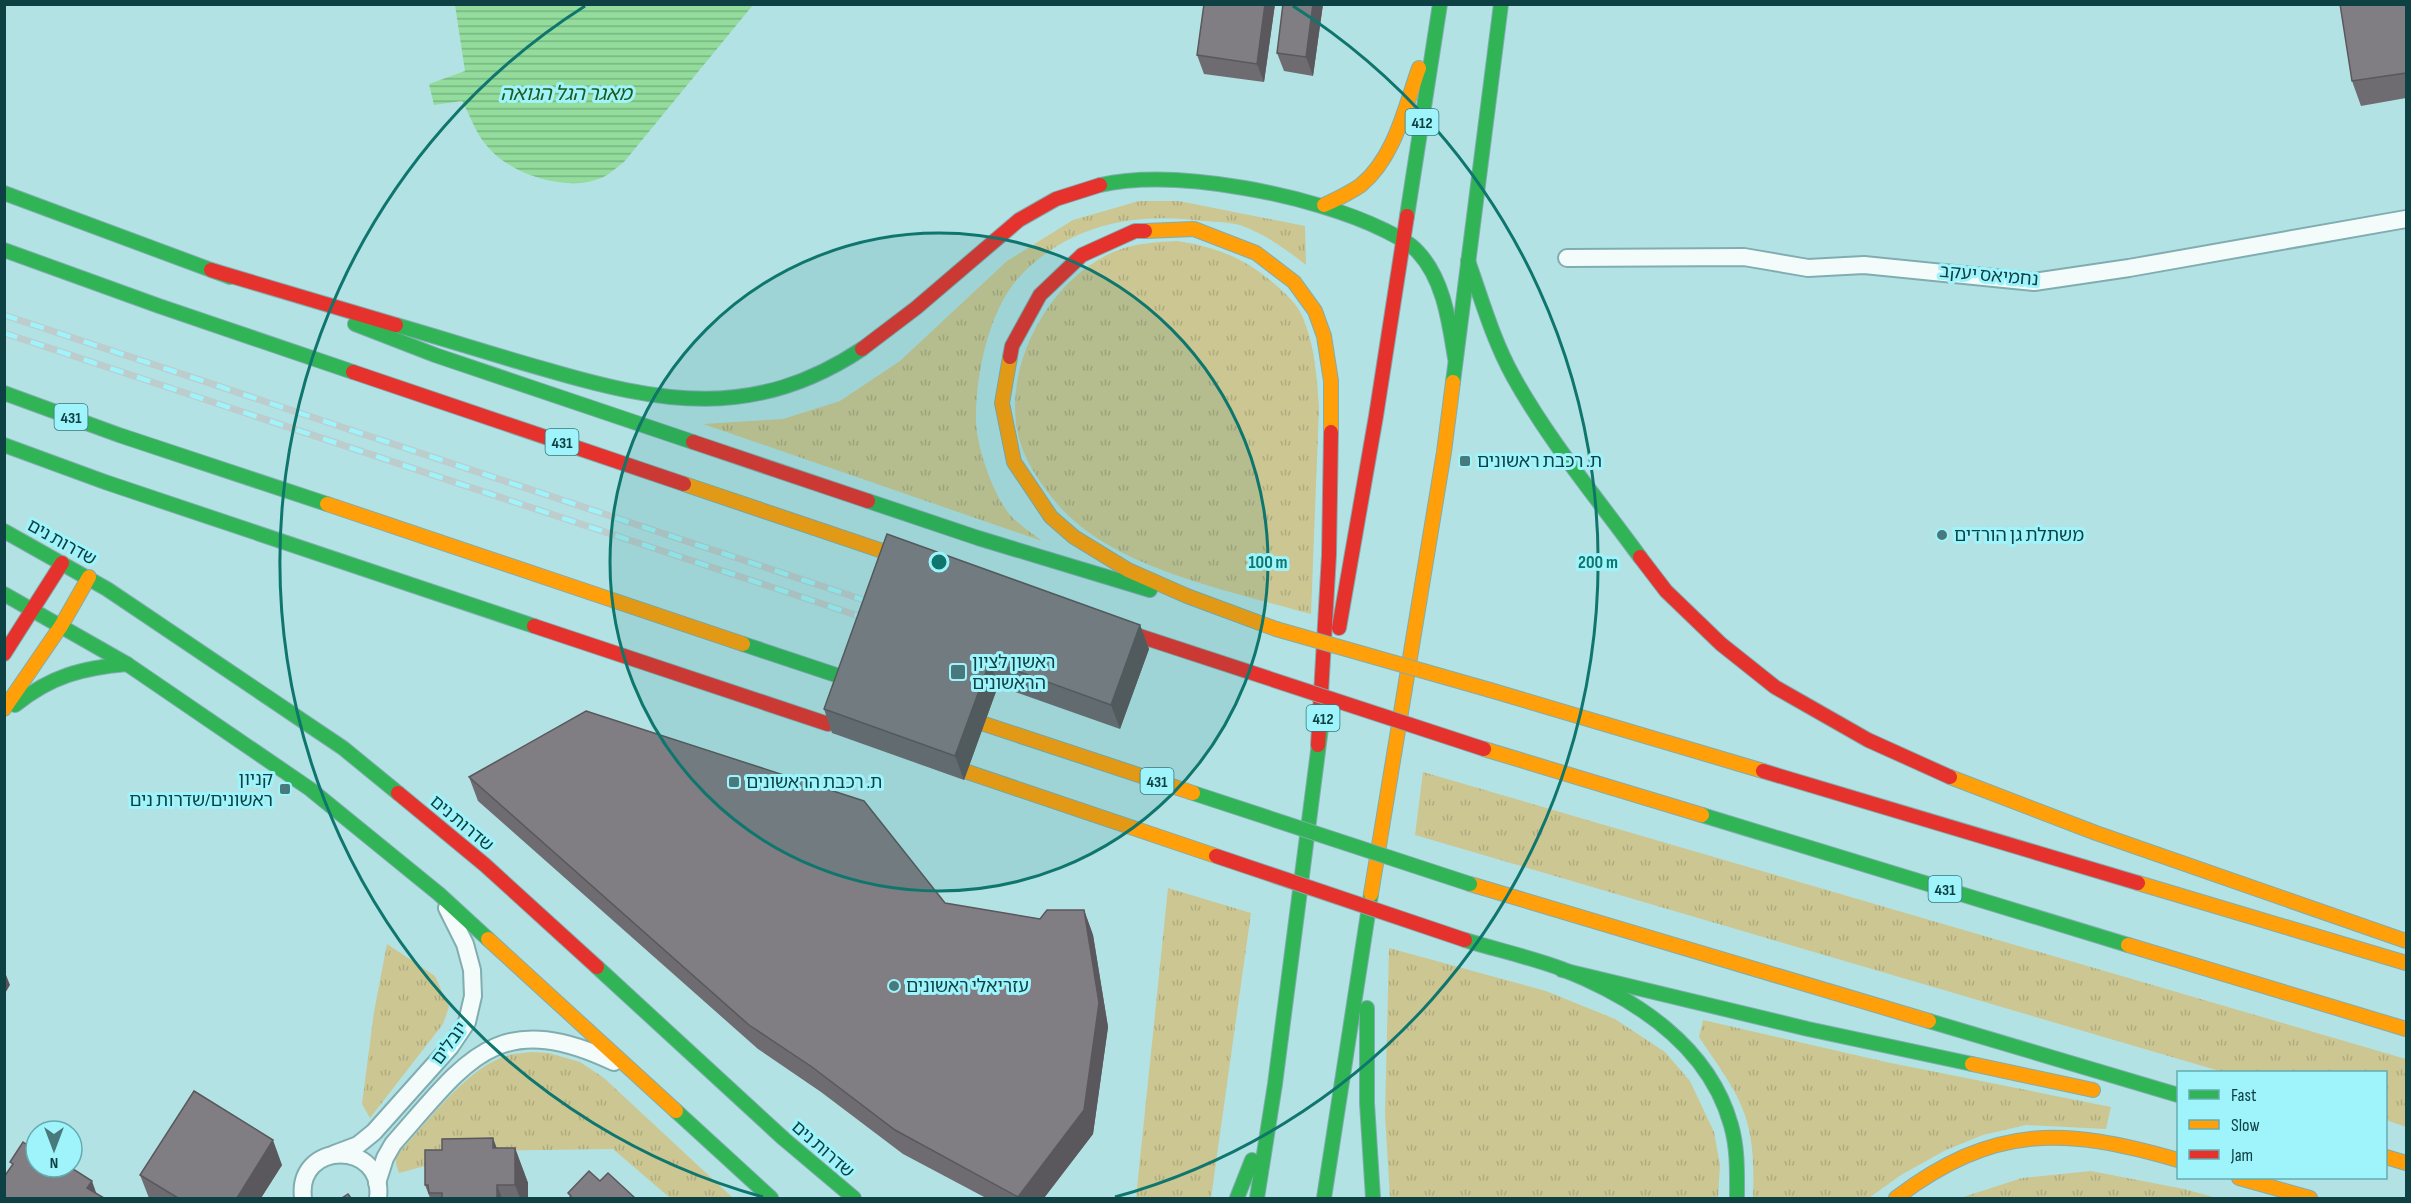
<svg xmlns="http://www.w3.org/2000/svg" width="2411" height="1203" viewBox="0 0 2411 1203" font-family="'Sofia Sans Condensed','Noto Sans Hebrew',sans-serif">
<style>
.grass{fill:url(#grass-tufts)}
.water{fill:url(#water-rules)}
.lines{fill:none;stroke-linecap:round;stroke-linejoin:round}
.street-casing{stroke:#80adb0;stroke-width:20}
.fast-casing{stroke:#80adb0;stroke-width:16}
.slow-casing{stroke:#80adb0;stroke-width:16}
.jam-casing{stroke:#80adb0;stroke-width:16}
.street{stroke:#f4fbfb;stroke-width:16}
.fast{stroke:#30b455;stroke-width:14}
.slow{stroke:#ff9f0a;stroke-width:14}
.jam{stroke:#e5322d;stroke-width:14}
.rail-casing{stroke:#bdcccc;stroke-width:7}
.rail{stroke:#9ef4fa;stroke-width:4.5;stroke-dasharray:14;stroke-linecap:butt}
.fast-bridge-casing{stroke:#80adb0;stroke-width:16;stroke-linecap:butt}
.slow-bridge-casing{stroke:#80adb0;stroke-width:16;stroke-linecap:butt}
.jam-bridge-casing{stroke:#80adb0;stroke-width:16;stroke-linecap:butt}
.fast-bridge{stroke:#30b455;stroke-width:14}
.slow-bridge{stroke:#ff9f0a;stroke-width:14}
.jam-bridge{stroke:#e5322d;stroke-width:14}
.wall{fill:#6e6c71}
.shaded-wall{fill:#5a585c}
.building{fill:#807d83;stroke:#5a585c;stroke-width:1.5}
.ring{fill:none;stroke:#0f766e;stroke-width:3}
.poi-dot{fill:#48797c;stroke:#9ef4fa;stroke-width:2}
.labels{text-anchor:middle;stroke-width:6;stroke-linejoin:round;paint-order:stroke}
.shield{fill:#9ef4fa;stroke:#39777b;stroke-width:1.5}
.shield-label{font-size:16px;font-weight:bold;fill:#0e4144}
.street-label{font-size:18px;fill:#0e4144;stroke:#9ef4fa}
.poi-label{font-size:18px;fill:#0e4144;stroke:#9ef4fa;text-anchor:start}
.water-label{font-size:20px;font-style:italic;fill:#21581c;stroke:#9ef4fa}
.centre{fill:#0f766e;stroke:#9ef4fa;stroke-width:3}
.ring-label{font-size:18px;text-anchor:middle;font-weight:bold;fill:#0f766e;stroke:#9ef4fa;stroke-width:6;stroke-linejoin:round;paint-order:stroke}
</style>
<defs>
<pattern id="grass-tufts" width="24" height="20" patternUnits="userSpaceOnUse" patternTransform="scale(1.5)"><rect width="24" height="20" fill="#ccc692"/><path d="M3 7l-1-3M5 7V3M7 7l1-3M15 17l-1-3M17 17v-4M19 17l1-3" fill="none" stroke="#aeab7f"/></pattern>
<pattern id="water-rules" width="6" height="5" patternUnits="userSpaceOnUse" patternTransform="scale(1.5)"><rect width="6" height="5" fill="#93dc9c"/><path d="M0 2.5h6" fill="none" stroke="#76b481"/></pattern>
</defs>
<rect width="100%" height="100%" fill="#b3e2e5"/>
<g class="grass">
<path d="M 1139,201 L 1179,201 L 1305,226 L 1306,265 C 1287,250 1268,236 1245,227 C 1233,222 1217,222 1204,221 C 1137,212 1073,223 1023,273 C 990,305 976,372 976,417 C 975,444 993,494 1010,515 C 1019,525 1032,533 1042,541 L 703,424 L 783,419 L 840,401 L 900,361 L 1007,261 L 1073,220 Z"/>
<path d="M 1178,241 C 1219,248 1245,258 1277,286 C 1287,295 1298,305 1303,318 C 1315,346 1317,378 1319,408 L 1311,614 C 1234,592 1115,569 1060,507 C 1044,489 1027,465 1020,442 C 999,371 1048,278 1116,251 C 1136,243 1157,242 1178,241 Z"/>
<polygon points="1423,772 2406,1059 2406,1127 2386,1120 2386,1072 2223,1072 1415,835"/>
<polygon points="1168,888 1251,913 1211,1198 1136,1198"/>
<polygon points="387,944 435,976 449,1007 443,1024 370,1118 362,1104 374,1012"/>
<polygon points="1389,948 1546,991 1615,1019 1665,1052 1690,1081 1714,1132 1720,1165 1718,1198 1390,1198 1385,1115"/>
<path d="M 1703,1020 L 1886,1062 L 2111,1107 L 2106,1129 L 2026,1125 L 1983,1135 L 1946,1150 L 1901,1175 L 1869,1198 L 1753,1198 C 1754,1170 1754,1137 1743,1110 C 1733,1084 1714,1060 1699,1037 Z"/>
<path d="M 532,1052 L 549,1053 L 580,1062 L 604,1078 L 733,1198 L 670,1198 L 613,1149 L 481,1151 L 399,1173 L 396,1164 L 396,1156 C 424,1126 460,1077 496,1060 C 507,1054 520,1053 532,1052 Z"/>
<polygon points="2091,1171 2184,1189 2217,1198 1960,1198 2022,1178"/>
</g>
<path class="water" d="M 455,5 L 455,4 L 753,5 L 624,162 C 617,167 609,175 601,178 C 567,193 509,174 487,146 C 476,134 470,115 462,101 L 434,105 L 429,84 L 465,71 Z"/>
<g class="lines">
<defs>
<g id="street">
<polyline points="1567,258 1744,257 1808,268 1864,265 2034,282 2129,268 2406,219"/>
<polyline points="334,1154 358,1145 374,1132 450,1047 467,1022 473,996 472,970 465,944 447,908"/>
<path d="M 377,1183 L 385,1158 L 393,1144 C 466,1062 496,1006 614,1062"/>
<path d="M 303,1198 C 296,1140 385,1140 378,1198"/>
</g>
<g id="fast">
<path d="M 1100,185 C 1177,168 1313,195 1384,230 C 1396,236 1409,242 1418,252 C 1444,280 1449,322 1455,358"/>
<polyline points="4,193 230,277"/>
<polyline points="1407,216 1440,4"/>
<polyline points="4,250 159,306 353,372"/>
<path d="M 1468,261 C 1482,300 1493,340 1513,376 C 1549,441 1597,498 1640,557"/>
<polyline points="355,324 435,355 693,442"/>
<path d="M 396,325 C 445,339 494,355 544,369 C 660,403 754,421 862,349"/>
<polyline points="1453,382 1501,4"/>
<polyline points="4,393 119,435 327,504"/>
<polyline points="4,445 105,482 534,626"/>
<polyline points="868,501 978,538 1150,590"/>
<polyline points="4,531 107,589 343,748 398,793"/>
<polyline points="4,594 127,664 310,789 439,894 488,939"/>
<polyline points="743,644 845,678"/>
<path d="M 15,705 C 51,676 82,668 127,664"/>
<polyline points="1702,815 2128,945"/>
<path d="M 1465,940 C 1497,950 1530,957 1562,969 C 1635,998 1709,1046 1731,1125 C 1738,1149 1737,1174 1737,1198"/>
<polyline points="597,967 784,1139 854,1198"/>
<polyline points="1562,970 1808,1029 1972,1064"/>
<polyline points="1367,1008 1367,1103 1373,1198"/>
<polyline points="1929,1021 2178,1095"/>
<polyline points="676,1111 771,1198"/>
<polyline points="1237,1198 1252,1160"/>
<polyline points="1257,1198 1275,1084 1321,728"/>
<polyline points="1324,1198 1371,894"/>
</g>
<g id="slow">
<path d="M 1324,205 C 1337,199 1350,193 1361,185 C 1395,157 1405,107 1419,68"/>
<polyline points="1145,231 1194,229 1256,253 1294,282 1315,311 1324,336 1331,381 1331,432"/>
<polyline points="1010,357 1002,403 1014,462 1051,517 1074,537 1128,570 1187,596 1276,629"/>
<polyline points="684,484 921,564"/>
<polyline points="327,504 743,644"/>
<polyline points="1490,690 1763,771"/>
<polyline points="4,709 61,626 89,577"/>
<polyline points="1484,749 1702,815"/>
<polyline points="1950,777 2096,833 2406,941"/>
<polyline points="2138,883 2406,963"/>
<polyline points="1470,884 1929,1021"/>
<polyline points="1371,894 1444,452 1453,382"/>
<polyline points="488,939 676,1111"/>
<polyline points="2128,945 2406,1029"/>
<polyline points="1972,1064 2093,1090"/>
<polyline points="2386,1157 2406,1163"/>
<polyline points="2239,1178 2310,1198"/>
<path d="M 1896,1198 C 1994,1124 2064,1127 2178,1160"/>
</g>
<g id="jam">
<polyline points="211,270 396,325"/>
<polyline points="862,349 916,308 1019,220 1056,199 1100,185"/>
<polyline points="1010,357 1012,346 1040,295 1082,255 1135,231 1145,231"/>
<polyline points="353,372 684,484"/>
<polyline points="693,442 868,501"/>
<polyline points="1640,557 1666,591 1721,644 1775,687 1868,740 1950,777"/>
<polyline points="534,626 828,724"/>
<polyline points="1339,628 1376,416 1407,216"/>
<polyline points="4,654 62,563"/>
<polyline points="1318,745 1329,555 1331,432"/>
<polyline points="1763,771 2138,883"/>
<polyline points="398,793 485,865 597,967"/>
</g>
</defs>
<use href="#street" class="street-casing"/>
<use href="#fast" class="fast-casing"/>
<use href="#slow" class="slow-casing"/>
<use href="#jam" class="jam-casing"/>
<use href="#street" class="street"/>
<use href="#fast" class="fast"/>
<use href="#slow" class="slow"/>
<use href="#jam" class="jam"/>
<defs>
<g id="rail">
<polyline points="4,315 879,605"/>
<polyline points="4,333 874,621"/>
</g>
</defs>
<use href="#rail" class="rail-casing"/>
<use href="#rail" class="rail"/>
<defs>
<polyline id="fast-bridge" points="1193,793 1470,884"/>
<g id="slow-bridge">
<polyline points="1276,629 1490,690"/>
<polyline points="945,711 1193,793"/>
<polyline points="938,762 1216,856"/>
</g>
<g id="jam-bridge">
<polyline points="1106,625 1484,749"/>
<polyline points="1216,856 1465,940"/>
</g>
</defs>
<use href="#fast-bridge" class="fast-bridge-casing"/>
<use href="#slow-bridge" class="slow-bridge-casing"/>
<use href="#jam-bridge" class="jam-bridge-casing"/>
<use href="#fast-bridge" class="fast-bridge"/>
<use href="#slow-bridge" class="slow-bridge"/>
<use href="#jam-bridge" class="jam-bridge"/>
</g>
<g class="wall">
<polygon points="1275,4 1264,82 1204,74 1197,55"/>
<polygon points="1283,4 1323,4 1313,76 1284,71 1277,53"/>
<polygon points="2406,4 2406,98 2361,106 2352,81"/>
<polygon points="887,534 1140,625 1149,649 1120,729 998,686 964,780 832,733 824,709"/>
<polygon points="469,777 945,903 1040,919 1084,910 1093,935 1108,1027 1093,1134 1044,1198 986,1198 903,1154 821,1092 758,1049 478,801"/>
<polygon points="515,1148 528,1183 528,1198 430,1198 425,1185"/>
<polygon points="282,1165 261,1198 149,1198 140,1175"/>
</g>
<g class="shaded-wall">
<polygon points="1265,4 1275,4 1264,82 1257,64"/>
<polygon points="1313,4 1323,4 1313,76 1306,57"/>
<polygon points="1140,625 1149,649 1120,729 1111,705"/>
<polygon points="990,661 998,686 964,780 955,756"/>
<polygon points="1084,910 1093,935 1108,1027 1093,1134 1044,1198 1019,1198 1018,1197"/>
<polygon points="4,970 10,985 4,995"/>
<polygon points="493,1138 506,1173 493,1148"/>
<polygon points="273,1140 282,1165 261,1198 237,1198"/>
<polygon points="515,1148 528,1183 528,1198 520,1198 515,1185"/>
<polygon points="92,1181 98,1198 87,1188"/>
<polygon points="497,1185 502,1198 497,1198"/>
</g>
<g class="building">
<polygon points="1204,4 1265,4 1257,64 1197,55"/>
<polygon points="1283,4 1313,4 1306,57 1277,53"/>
<polygon points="2340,4 2406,4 2406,73 2352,81"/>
<polygon points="887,534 1140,625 1111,705 990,661 955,756 824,709"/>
<polygon points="586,711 864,801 945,903 1040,919 1047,910 1084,910 1099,1003 1084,1110 1018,1197 895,1130 812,1067 749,1025 469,777"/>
<polygon points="194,1091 273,1140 237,1198 178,1198 140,1175"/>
<polygon points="493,1138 493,1148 515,1148 515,1185 497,1185 497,1198 442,1198 442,1193 429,1193 428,1185 425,1185 425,1150 442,1150 442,1139"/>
<polygon points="23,1142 36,1151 36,1167 70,1167 92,1181 87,1188 104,1198 4,1198 4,1177 13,1164 10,1162"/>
<polygon points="589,1171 600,1181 608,1173 635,1198 569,1198 571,1196 568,1193"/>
<polygon points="348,1194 351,1198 342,1198"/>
</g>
<circle cx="939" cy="562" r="329" fill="#0f766e" fill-opacity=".12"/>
<g class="ring">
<circle cx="939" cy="562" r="329"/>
<path d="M763 1197A659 659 0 0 1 585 6M1293 6A659 659 0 0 1 1115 1197"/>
</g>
<g class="poi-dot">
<rect x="1459" y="455" width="12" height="12" rx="3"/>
<circle cx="1942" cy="535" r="6"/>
<rect x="950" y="664" width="16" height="16" rx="3"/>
<rect x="728" y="776" width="12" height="12" rx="3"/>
<rect x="279" y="783" width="12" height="12" rx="3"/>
<circle cx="894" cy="986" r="6"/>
</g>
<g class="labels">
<g class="shield">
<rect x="1405.5" y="109" width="33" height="26" rx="4.5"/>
<rect x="54.5" y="404" width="33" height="26" rx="4.5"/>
<rect x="545.5" y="429" width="33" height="26" rx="4.5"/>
<rect x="1306.5" y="705" width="33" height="26" rx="4.5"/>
<rect x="1140.5" y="768" width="33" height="26" rx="4.5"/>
<rect x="1928.5" y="876" width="33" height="26" rx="4.5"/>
</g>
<g class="shield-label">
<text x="1422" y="128">412</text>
<text x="71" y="423">431</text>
<text x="562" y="448">431</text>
<text x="1323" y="724">412</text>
<text x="1157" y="787">431</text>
<text x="1945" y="895">431</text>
</g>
<g class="street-label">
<text transform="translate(1989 275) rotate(5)" y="6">נחמיאס יעקב</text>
<text transform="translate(62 542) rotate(29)" y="6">שדרות נים</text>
<text transform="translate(462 823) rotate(40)" y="6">שדרות נים</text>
<text transform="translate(449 1043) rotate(-54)" y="6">יובלים</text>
<text transform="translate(823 1149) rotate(41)" y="6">שדרות נים</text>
</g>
<g class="poi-label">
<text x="1477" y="467">ת. רכבת ראשונים</text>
<text x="1954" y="541">משתלת גן הורדים</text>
<text x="972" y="668">ראשון לציון<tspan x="972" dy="21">הראשונים</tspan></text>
<text x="273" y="785" text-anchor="end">קניון<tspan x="273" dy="21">ראשונים/שדרות נים</tspan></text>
<text x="746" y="788">ת. רכבת הראשונים</text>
<text x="906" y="992">עזריאלי ראשונים</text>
</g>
<g class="water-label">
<text x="566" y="100">מאגר הגל הגואה</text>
</g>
</g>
<circle cx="939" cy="562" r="9" class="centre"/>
<g class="ring-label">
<text x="1268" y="568">100 m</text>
<text x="1598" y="568">200 m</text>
</g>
<rect width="2411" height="1203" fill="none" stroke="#0e4144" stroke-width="12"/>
<rect x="2177" y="1071" width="210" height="108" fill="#9ef4fa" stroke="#64acb1" stroke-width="1.5"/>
<rect x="2189" y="1090" width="30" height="9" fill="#30b455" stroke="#64acb1" stroke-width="1.5"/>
<text x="2231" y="1101" font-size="18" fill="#0e4144">Fast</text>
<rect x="2189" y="1120" width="30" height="9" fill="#ff9f0a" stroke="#64acb1" stroke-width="1.5"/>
<text x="2231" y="1131" font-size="18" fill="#0e4144">Slow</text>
<rect x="2189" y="1150" width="30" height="9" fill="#e5322d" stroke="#64acb1" stroke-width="1.5"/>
<text x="2231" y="1161" font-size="18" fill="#0e4144">Jam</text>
<g transform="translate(54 1149) rotate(180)"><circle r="28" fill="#9ef4fa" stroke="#64acb1" stroke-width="1.5"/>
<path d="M0-4.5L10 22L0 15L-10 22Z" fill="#48797c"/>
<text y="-9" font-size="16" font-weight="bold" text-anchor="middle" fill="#0e4144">N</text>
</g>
</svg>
